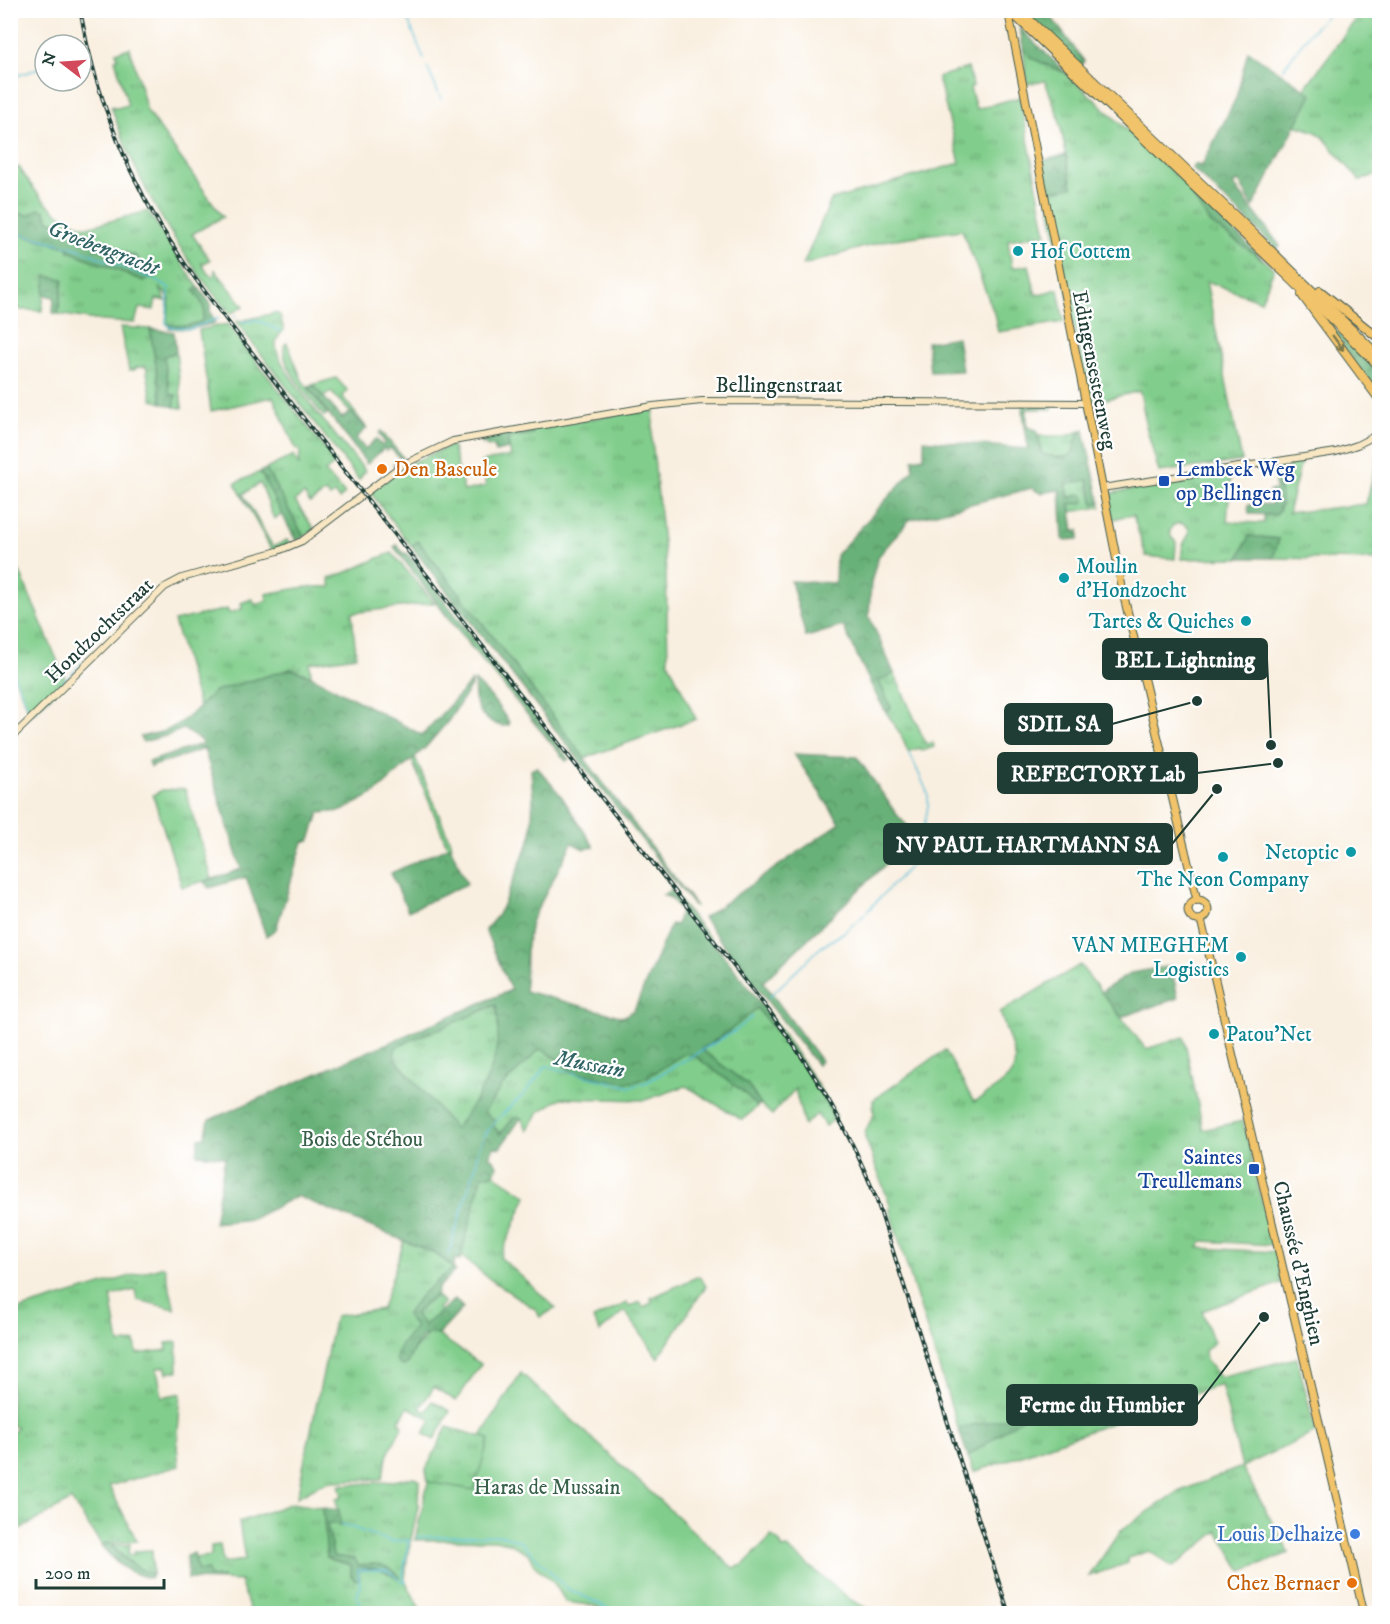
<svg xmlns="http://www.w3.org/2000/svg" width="1390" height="1624" viewBox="0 0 1390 1624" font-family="'IM FELL DW Pica',serif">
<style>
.grass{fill:url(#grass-tufts);stroke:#508660;stroke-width:1.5}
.forest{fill:url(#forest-crowns);stroke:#447756;stroke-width:1.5;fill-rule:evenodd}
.garden{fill:#81ce8c;stroke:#508660;stroke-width:1.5}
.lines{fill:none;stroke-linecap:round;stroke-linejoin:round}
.stream{stroke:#59bed7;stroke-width:1.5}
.secondary-casing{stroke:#40584e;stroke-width:8}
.primary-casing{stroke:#40584e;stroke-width:9}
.highway-casing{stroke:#40584e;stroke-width:10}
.secondary{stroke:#f9e7c3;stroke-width:6}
.primary{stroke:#f1c36a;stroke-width:7}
.highway{stroke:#f1c36a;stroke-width:8}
.rail-casing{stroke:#1f3d34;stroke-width:4}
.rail{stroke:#fff;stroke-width:1.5;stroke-dasharray:4.5;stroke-linecap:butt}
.oneway{stroke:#7d794c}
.culture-dot{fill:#0f9aa8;stroke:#fff;stroke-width:2}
.food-dot{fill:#e8710a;stroke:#fff;stroke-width:2}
.transit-dot{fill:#1a4fb4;stroke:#fff;stroke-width:2}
.shop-dot{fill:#3f7fe0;stroke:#fff;stroke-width:2}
.labels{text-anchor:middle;stroke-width:4.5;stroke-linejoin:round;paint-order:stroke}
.culture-label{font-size:21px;fill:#0d838f;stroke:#fff;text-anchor:start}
.street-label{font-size:21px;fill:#1f3d34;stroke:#fff}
.food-label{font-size:21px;fill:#c56008;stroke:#fff;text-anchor:start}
.transit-label{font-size:21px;fill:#164399;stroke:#fff;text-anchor:start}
.park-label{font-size:21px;fill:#38614a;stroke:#fff}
.shop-label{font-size:21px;fill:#366cbe;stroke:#fff;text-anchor:end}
.water-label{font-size:22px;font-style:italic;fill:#306465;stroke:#fff}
.leader{fill:none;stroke:#1f3d34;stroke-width:2}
.callout-dot{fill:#1f3d34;stroke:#fff;stroke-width:2}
.callout{fill:#1f3d34;stroke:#1f3d34;stroke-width:2}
.callout-label{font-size:22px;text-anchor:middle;font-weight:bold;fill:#fff}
</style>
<defs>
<pattern id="grass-tufts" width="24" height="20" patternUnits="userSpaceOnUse" patternTransform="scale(1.5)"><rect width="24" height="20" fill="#81ce8c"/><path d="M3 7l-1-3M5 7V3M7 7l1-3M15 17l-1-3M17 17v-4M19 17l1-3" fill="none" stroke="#69a873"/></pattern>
<pattern id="forest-crowns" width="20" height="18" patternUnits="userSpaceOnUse" patternTransform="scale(1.5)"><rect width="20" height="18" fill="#68b178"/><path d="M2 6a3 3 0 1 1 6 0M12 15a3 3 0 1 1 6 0" fill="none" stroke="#559163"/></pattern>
</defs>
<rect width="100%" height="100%" fill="#fff"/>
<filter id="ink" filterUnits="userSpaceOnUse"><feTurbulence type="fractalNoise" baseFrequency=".0167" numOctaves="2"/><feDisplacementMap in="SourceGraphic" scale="12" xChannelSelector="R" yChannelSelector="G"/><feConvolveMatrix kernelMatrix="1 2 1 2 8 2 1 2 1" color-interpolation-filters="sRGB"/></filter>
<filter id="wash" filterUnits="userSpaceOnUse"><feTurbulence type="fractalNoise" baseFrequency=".008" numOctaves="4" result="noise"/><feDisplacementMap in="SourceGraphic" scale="24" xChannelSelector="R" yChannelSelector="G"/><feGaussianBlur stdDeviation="1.35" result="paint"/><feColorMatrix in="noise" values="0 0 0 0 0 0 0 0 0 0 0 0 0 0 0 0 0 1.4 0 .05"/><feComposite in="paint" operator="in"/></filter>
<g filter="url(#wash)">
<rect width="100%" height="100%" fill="#f9efe0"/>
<g class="grass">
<polygon points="1362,11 1379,11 1379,173 1360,181 1324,138 1316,132 1295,125 1311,94 1304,89"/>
<polygon points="1023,47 1031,58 1066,73 1183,182 1210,223 1265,261 1274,269 1261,301 1206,281 1242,461 1159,472 1147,430 1140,391 1089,403 1047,192 1072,186 1059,118 1045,81 1027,84"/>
<path d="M 130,48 L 147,111 L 223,217 L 192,234 L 210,260 L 202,264 L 208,274 L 214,277 L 215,270 L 244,306 L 230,314 C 178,252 136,183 111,106 L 117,108 L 128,105 L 115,59 L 118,58 L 116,52 Z"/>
<polygon points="968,68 973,86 970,88 976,109 1020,97 1046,234 1008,240 1012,268 1029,265 1036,295 1058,289 1064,322 998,332 994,313 962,230 888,240 803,265 831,200 960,163 938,77"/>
<path d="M 19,167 C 35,193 55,219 87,227 L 148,211 L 198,287 L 194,291 C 202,302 208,309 201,322 C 190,325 175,330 166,322 L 170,299 L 159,287 L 166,301 L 156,299 L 154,310 L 139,308 L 135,323 L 101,321 L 58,314 L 63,279 L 46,277 L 42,311 L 11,309 L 11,263 L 15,233 L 70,248 L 69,251 L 144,281 L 150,276 L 133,255 L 114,249 L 86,232 L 48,220 L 45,211 L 39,209 L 29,215 L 11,212 L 11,171 Z"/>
<path d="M 275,313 L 280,315 L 284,330 C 280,334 275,339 276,346 C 276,368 346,448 363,468 L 365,471 L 359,480 L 236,322 Z"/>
<polygon points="227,324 336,463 325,472 345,494 339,499 334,494 330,497 326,492 310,503 304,494 295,501 314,529 304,537 266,469 294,455 299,466 300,450 296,449 273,397 211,411 199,330"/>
<polygon points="120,327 150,329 162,403 152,400 146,366 135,368 135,370 129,370"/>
<path d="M 287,343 L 302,380 L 327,414 L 324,416 C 312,401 277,363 285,344 Z"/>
<polygon points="176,352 182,408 174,407 176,395 170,395 164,356"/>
<polygon points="336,378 348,391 342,396 367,428 366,429 331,392 323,397 314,386 309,388 308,386"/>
<polygon points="654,409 652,439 666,571 668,661 696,719 584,758 418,541 411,546 370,492 409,464 452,445 464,491 486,486 481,462 511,456 507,438 532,434 532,428"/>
<path d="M 1084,429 L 1084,431 L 1079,433 C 1076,439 1075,448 1072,453 C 1066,461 1049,456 1041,454 L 1039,436 L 1067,436 Z"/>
<path d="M 1379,453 L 1379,560 L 1273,558 L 1279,539 L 1249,536 L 1239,558 L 1181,559 C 1182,555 1182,549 1183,545 C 1186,537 1191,536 1188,527 L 1181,523 L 1173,525 L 1170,531 L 1171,537 L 1176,542 L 1175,559 L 1146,556 L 1133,515 L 1113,519 L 1109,499 L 1113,493 L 1122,491 L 1231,474 L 1227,522 L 1264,523 L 1264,515 L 1276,515 C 1287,503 1276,484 1278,471 L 1275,467 L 1301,462 L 1288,513 L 1366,504 Z"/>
<path d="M 260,472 L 283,514 L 274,519 C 268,507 267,495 260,483 L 243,494 L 273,547 L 287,540 L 290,544 L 272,551 L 235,483 Z"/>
<polygon points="1088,479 1094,504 1100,502 1101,507 1071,512 1070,503 1083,502 1079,495 1069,498 1066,484"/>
<polygon points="10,549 66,681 31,715 11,670"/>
<path d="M 392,553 L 434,603 L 352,613 L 356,656 L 310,663 L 311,676 L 291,669 L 215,691 L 199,707 L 174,621 L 227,609 L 229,613 L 242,609 L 241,603 L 252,599 L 256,605 L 267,600 L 266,594 C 290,589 306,586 331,587 L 329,578 C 351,573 370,560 392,553 Z"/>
<polygon points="894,673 926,744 933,743 934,747 922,751 920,748 908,752 901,735 886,712 891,708 878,681"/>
<polygon points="415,757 452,846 448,848 412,760"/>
<polygon points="185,789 212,879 182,887 153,795 162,790"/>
<path d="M 1080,965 L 1146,1049 L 1184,1037 L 1203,1130 L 1243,1121 L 1272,1245 L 1203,1241 L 1198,1248 L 1275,1252 L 1281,1283 L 1202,1311 L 1214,1342 L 1205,1351 L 1206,1360 L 1219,1377 L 1297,1358 L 1316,1432 L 1242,1467 L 1289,1553 L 1242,1571 L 1218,1531 L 1173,1567 L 1149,1551 L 1128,1558 L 1128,1563 L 1089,1576 L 1121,1530 L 1178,1492 L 1242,1467 L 1221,1384 L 974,1472 L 968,1456 L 1026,1415 L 958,1428 L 890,1212 L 890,1205 L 865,1137 L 865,1132 L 874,1114 L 873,1100 L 945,1050 L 974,1102 C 1029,1069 1018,1068 1000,1012 Z"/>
<path d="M 496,1005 C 497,1016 500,1027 499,1038 C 498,1073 474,1102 455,1129 L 397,1061 L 393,1053 L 397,1046 Z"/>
<polygon points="757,1008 807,1071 835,1119 825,1126 817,1114 804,1125 795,1089 772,1115 760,1104 748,1085 701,1049 727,1033"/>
<polygon points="540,1049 551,1053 572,1071 649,1076 669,1061 686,1053 695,1056 746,1094 757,1107 742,1120 686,1086 645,1100 561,1098 539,1112 528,1130 521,1118 517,1117 513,1119 500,1134 483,1113 501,1087"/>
<polygon points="494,1174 527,1196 500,1257 556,1308 540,1317 535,1309 491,1280 461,1256 482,1175"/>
<path d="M 404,1241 C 422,1248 440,1254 453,1268 L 422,1294 L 407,1314 L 406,1315 L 416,1327 L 400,1346 L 407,1364 L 413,1351 L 428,1334 L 438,1335 L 481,1364 L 456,1401 L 434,1387 L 420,1408 L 426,1412 L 432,1401 L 450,1411 L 434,1440 L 424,1434 L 431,1419 L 408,1407 L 399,1422 L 403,1425 L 388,1454 L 382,1479 L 331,1481 L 321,1484 L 297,1497 L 335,1316 L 382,1309 Z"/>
<polygon points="164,1266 175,1309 137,1300 135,1290 111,1296 119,1344 135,1342 137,1354 167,1350 166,1343 177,1342 178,1371 167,1373 165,1366 157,1368 162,1397 181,1393 177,1446 179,1466 109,1486 137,1541 101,1544 71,1500 21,1529 11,1514 11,1434 17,1428 11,1425 11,1312"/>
<polygon points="699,1276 706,1286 658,1358 625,1311 600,1332 593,1319 627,1303 629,1307 640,1302 643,1307 652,1303 651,1298"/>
<polygon points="436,1295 444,1303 438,1308 441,1312 424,1325 414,1314"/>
<polygon points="447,1427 489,1439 474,1490 428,1482 426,1469"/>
<path d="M 414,1477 L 419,1480 L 418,1507 L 407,1559 L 405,1580 L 422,1613 L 251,1613 L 240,1581 L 223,1580 L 223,1577 L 209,1577 L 197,1571 L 195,1558 L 211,1556 L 211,1546 L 220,1545 L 223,1563 L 245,1560 L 239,1522 L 292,1503 L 323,1508 L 327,1557 L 332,1560 L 352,1565 L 351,1575 C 368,1565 379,1566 396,1578 L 391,1569 L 362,1564 L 358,1566 L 354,1559 L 332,1557 L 327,1523 L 340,1525 L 336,1499 L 342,1497 L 339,1485 L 387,1482 Z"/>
<path d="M 112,1545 L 130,1545 L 128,1554 L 133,1555 L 135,1551 L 152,1550 L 153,1574 C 138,1570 122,1557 112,1545 Z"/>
</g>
<g class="forest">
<polygon points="1046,10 1084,61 1081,66 1024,11"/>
<polygon points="1020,28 1066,73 1031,58 1023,47"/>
<polygon points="1248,51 1312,94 1253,207 1239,181 1233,184 1280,246 1277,249 1192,168 1196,164 1201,167 1236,98"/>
<polygon points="1066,155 1072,187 1047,192 1040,161"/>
<polygon points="1183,182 1265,261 1210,223"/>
<polygon points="39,209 45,211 48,220 86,232 114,249 136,256 152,277 144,281 69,251 68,247 11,231 11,212 29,215"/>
<polygon points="46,276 63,279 58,314 53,313 54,297 44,295"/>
<path d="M 198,287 L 211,304 L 210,311 L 215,323 L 190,329 L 169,328 L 169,325 L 187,326 L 201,322 C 208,309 202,302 194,290 Z"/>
<polygon points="1332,326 1379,373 1379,396 1330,328"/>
<polygon points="150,329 174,332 176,352 164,356 170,394 176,395 174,407 162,403"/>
<polygon points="957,337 962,371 930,372 927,342"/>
<polygon points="314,386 342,418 350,413 353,414 366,429 356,438 365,449 376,439 382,446 385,443 379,434 381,431 403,458 394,465 393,464 400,458 390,448 386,451 384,448 367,464 309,388"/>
<path d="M 1022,405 L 1053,405 L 1052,409 L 1027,409 L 1027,427 L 1037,430 L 1042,454 C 1050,456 1066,461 1072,453 C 1075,448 1076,439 1079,433 L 1084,431 L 1100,502 L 1094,504 L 1088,480 L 1066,484 L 1069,498 L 1081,494 L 1085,498 L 1085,501 L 1080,504 L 1070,503 L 1074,531 L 1079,530 L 1079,539 L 1063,540 L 1060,490 L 1040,493 L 1032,488 L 909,520 L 878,557 L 871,582 L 869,616 L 894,673 L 879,681 L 891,708 L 886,712 L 875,693 L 843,626 L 806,637 L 791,581 L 835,583 L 836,555 L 913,470 L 913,459 L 924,457 L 924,440 L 1028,449 Z"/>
<polygon points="532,428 533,434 508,438 509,449 495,452 494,446 487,447 486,443 482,444 481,437"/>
<path d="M 1275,467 L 1278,470 C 1276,485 1287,503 1276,515 L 1249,514 L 1248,505 L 1272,504 L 1269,491 L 1276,490 L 1274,474 L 1261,475 L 1260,469 Z"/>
<polygon points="266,469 304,537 296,541 260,472"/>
<polygon points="1249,536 1279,539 1273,558 1239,558"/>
<polygon points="418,541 487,629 696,906 694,906 411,546"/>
<polygon points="397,545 404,554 407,553 569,759 566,761 462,636 394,547"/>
<polygon points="291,669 311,676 422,735 471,682 471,686 449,720 425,748 375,793 342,811 319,813 310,840 303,842 276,929 266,936 246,877 209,888 204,882 241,869 204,749 150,767 148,762 202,744 201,741 183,729 166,736 143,742 140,737 165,731 177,725 195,711 215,691"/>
<path d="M 475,681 L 491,697 L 509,722 L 509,725 C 502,727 497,725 490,721 C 475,712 473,697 475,681 Z"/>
<polygon points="794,754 857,757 898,816 916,835 763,982 821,1061 817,1065 703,918 840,823"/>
<path d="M 537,767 L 562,797 L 594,847 L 584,849 L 572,843 L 531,922 L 526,951 L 525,991 L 623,1017 L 634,1010 L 671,924 L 676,925 L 681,911 L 671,898 L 663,895 L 670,890 C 730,962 790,1036 837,1117 L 835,1119 L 807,1071 L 757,1008 L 727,1033 L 701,1049 L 748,1085 L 760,1104 L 757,1107 L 746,1094 L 695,1056 L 686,1053 C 670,1061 650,1079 634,1082 C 625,1084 584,1075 574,1072 C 562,1067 556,1054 540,1049 L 501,1087 L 484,1112 L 496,1121 L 493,1126 L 500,1134 L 513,1119 L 517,1117 L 521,1118 L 500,1148 L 494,1147 L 489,1157 L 494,1160 L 497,1166 L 494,1174 L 482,1176 L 460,1260 L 455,1259 L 453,1268 L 455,1271 L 438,1288 L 436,1295 L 414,1314 L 424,1325 L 455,1299 L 463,1308 L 438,1335 C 436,1334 430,1333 427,1334 C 419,1337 409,1358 406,1365 L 402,1366 L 397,1362 L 396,1358 L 400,1346 L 415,1327 L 406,1315 L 407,1314 L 422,1294 L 453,1268 L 446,1261 L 436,1254 L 297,1196 L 252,1219 L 214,1223 L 225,1157 L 197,1154 L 199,1138 L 205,1137 L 209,1120 L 511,990 L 485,930 L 497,916 L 502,907 L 531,837 L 533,797 L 531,770 ZM 496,1005 C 505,1054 485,1092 455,1129 L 397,1061 L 394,1053 L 397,1046 Z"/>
<polygon points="450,846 467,884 408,911 391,873"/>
<polygon points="1171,966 1178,998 1121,1017 1101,992 1131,973"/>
<polygon points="1028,1414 968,1456 958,1428"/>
<path d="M 323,1508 L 339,1510 L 341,1525 L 327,1523 L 333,1556 L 355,1559 L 358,1566 C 375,1561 387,1565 400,1576 L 399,1579 C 386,1572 371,1563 358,1571 L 360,1578 L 358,1580 L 354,1579 L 351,1575 L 351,1565 L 332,1560 L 327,1557 Z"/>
<path d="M 110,1543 C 119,1557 138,1570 153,1574 L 150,1578 C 126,1572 116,1565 101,1544 Z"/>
<polygon points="194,1553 198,1571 208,1570 209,1577 223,1577 223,1580 188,1579 186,1556"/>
</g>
<polygon class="garden" points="521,1373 733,1568 743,1565 770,1538 771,1535 781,1544 782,1549 787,1548 851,1600 875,1613 607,1613 596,1606 566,1602 554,1583 534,1565 528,1553 509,1543 495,1540 415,1540 428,1482 474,1490 489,1439 481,1436"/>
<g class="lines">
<g class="stream">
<polyline points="404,10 424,59"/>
<polyline points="427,67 441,99"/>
<polyline points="1283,69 1308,35 1332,10"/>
<polyline points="10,78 41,68"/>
<polyline points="10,231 76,248 153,279 169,288 166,323 169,327 190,329 219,318"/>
<polyline points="234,316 236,317"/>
<polyline points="241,321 245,322 257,320 280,331"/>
<polyline points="10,668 31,713 88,658"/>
<polyline points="10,734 31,713"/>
<polyline points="769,997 820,948 843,933 860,919 928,847 921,844 928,806 928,794 910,754"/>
<path d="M 448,1255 L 476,1165 C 477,1135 498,1118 519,1099 C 529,1090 537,1077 546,1066 L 630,1087 L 647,1082 L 735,1031 L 753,1016"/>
<polyline points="342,1524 392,1542 409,1540 403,1575 406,1581"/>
<polyline points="417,1537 503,1535 521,1542 566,1588 621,1614"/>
<polyline points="364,1614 357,1597 360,1586 358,1570 387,1570 401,1581 406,1581"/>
</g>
</g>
</g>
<g filter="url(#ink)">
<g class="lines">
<defs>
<g id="secondary">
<polyline points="1102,488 1336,452 1357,445 1380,433"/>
<polyline points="10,739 165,587 182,578 278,551 302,541 402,465 453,441 653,406 702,401 1085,403"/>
</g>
<g id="primary">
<polyline points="1008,10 1124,597 1197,900"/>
<circle cx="1198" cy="910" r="10"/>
<polyline points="1201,920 1364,1614"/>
</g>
<g id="highway">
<polyline points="1009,10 1291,279 1380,367"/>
<polyline points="1019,10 1251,231 1380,357"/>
<polyline points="1320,291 1380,339"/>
<polyline points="1302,295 1380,400"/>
</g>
</defs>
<use href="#secondary" class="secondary-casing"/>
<use href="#primary" class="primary-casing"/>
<use href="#highway" class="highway-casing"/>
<use href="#secondary" class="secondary"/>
<use href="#primary" class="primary"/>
<use href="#highway" class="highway"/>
<defs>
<path id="rail" d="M 80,10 C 96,98 129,182 179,255 C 194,278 211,300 228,322 L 769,1011 C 813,1069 849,1129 876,1198 L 1009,1614"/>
</defs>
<use href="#rail" class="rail-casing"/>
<use href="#rail" class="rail"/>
</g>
<defs><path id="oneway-shaft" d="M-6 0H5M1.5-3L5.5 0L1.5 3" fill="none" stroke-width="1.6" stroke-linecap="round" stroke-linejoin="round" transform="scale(1.5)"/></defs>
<use class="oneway" href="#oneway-shaft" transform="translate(1338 343) rotate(54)"/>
</g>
<g class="culture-dot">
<circle cx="1018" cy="251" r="6"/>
<circle cx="1064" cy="578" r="6"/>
<circle cx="1246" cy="621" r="6"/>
<circle cx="1351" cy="852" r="6"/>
<circle cx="1223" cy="857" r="6"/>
<circle cx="1241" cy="957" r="6"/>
<circle cx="1214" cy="1034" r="6"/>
</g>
<g class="food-dot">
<circle cx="382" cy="469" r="6"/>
<circle cx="1352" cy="1583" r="6"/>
</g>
<g class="transit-dot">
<rect x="1158" y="475" width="12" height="12" rx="3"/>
<rect x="1248" y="1163" width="12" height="12" rx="3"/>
</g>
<circle class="shop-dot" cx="1355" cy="1534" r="6"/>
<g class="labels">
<g class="culture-label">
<text x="1030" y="258">Hof Cottem</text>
<text x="1076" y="573">Moulin<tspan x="1076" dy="24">d'Hondzocht</tspan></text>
<text x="1234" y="628" text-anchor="end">Tartes &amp; Quiches</text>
<text x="1339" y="859" text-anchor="end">Netoptic</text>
<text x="1223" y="886" text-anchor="middle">The Neon Company</text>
<text x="1229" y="952" text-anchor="end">VAN MIEGHEM<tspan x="1229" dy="24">Logistics</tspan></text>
<text x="1226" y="1041">Patou'Net</text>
</g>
<g class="street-label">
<text transform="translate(1095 370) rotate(79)" y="7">Edingensesteenweg</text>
<text x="779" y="392">Bellingenstraat</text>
<text transform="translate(99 630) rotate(-44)" y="7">Hondzochtstraat</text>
<text transform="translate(1299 1263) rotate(77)" y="7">Chaussée d'Enghien</text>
</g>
<g class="food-label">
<text x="394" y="476">Den Bascule</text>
<text x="1340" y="1590" text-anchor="end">Chez Bernaer</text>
</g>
<g class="transit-label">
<text x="1176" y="476">Lembeek Weg<tspan x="1176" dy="24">op Bellingen</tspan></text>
<text x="1242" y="1164" text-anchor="end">Saintes<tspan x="1242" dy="24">Treullemans</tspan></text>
</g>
<g class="park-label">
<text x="362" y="1146">Bois de Stéhou</text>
<text x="547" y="1494">Haras de Mussain</text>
</g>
<g class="shop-label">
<text x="1343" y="1541">Louis Delhaize</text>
</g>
<g class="water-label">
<text transform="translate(104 247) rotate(21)" y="8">Groebengracht</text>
<text transform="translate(590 1063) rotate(11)" y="8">Mussain</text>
</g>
</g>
<path class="leader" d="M1271 745L1267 659M1197 701L1112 724M1278 763L1197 773M1217 789L1172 844M1264 1317L1197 1405"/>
<g class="callout-dot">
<circle cx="1271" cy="745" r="6"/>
<circle cx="1197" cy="701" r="6"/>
<circle cx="1278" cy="763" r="6"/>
<circle cx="1217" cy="789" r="6"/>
<circle cx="1264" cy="1317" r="6"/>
</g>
<g class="callout">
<rect x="1103" y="639" width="164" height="40" rx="6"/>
<rect x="1005" y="704" width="107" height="40" rx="6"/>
<rect x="998" y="753" width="199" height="40" rx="6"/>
<rect x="884" y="824" width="288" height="40" rx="6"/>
<rect x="1007" y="1385" width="190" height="40" rx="6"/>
</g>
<g class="callout-label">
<text x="1185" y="667">BEL Lightning</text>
<text x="1059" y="731">SDIL SA</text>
<text x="1098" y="781">REFECTORY Lab</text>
<text x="1028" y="852">NV PAUL HARTMANN SA</text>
<text x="1102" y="1412">Ferme du Humbier</text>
</g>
<rect width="1390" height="1624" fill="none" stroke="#fff" stroke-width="36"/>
<g transform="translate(63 63) rotate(287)"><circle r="28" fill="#ffffff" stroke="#a5b1ae" stroke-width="1.5"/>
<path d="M0-4.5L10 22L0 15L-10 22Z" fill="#d1495b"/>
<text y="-9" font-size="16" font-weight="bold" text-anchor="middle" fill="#1f3d34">N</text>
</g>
<path d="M36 1579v9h128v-9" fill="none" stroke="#1f3d34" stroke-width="3"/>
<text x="45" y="1579" font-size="18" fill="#1f3d34" stroke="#ffffff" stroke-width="4.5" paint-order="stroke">200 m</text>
</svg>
